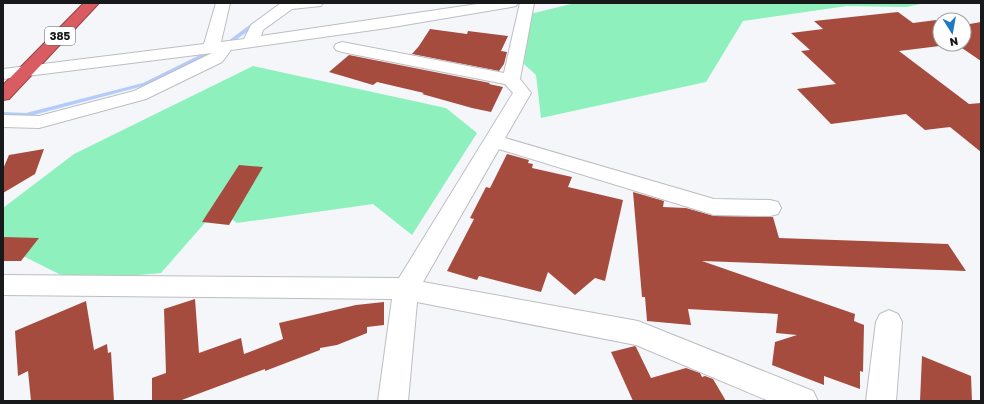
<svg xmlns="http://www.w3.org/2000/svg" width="984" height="404" viewBox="0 0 984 404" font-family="'Golos Text',sans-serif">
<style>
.green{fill:#8ef1bd}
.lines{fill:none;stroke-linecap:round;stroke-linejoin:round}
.stream{fill:#b3ccfc;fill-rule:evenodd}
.building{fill:#a64c3e}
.minor-casing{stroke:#bdbec3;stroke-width:2}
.highway-casing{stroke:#954549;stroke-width:2}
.minor{fill:#fff;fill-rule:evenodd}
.highway{fill:#d85c62;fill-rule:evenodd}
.labels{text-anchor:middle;stroke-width:4;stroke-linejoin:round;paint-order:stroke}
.shield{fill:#fff;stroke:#5d5e5f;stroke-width:1}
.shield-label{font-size:11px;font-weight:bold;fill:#18191a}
</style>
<rect width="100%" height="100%" fill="#f4f6fa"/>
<g class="green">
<polygon points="575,3 926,3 906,7 847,6 743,21 706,82 541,118 536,75 524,64 530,14"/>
<polygon points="253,66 446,108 477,133 412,235 373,204 237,223 217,209 161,273 73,281 3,246 3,208 74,154"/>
</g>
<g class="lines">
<polygon class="stream" points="255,21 260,22 232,43 147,85 26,117 3,116 3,112 26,113 143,83 228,41"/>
</g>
<g class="building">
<polygon points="898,12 913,23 952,18 956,20 940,20 940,44 964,44 964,25 981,22 981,61 956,44 899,51 969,104 981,103 981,152 950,127 925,130 906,114 831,124 797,89 836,84 801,51 810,50 791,33 823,29 814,21"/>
<polygon points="430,29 467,34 468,31 508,36 501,51 507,52 504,64 499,71 412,54 419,46"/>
<polygon points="349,55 490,83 489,84 503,87 491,112 472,108 422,94 424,93 377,82 373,85 329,72"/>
<polygon points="44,149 35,174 3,193 3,169 9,155"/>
<polygon points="507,154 529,160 528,163 533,164 532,168 572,177 568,187 623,200 605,281 595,278 575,295 548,272 541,292 479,276 477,280 447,271 474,219 470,218 486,187 490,188"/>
<polygon points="239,165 263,167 229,225 202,222"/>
<polygon points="633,192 664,201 663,207 686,208 714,216 773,217 779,238 948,244 966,271 702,261 855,314 854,321 864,325 863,372 860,371 860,389 824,376 824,385 772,365 775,342 797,335 776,333 778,314 688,309 691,325 647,321 645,297 642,297"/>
<polygon points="3,237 39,238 21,261 3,261"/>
<polygon points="195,299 199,353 241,338 244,354 283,339 279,323 356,305 384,302 384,325 367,327 367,333 337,345 320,348 320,350 265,371 265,369 179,401 152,401 152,378 166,373 164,309"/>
<polygon points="86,301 94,350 107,344 108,353 111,352 114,401 31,401 28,371 18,376 15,331"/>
<polygon points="635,346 636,347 651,378 686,368 700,373 702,377 705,376 713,379 726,401 633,401 611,352"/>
<polygon points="922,356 971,376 972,401 920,401"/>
</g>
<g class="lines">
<defs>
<g id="minor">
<polygon points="216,3 230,3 221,42 244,39 251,25 281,3 323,3 321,6 292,9 263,30 261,36 484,3 518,3 516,6 511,7 387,28 231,50 222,62 146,99 39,128 3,127 3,115 39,116 134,91 212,53 3,79 3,69 204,44"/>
<polygon points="520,3 534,3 520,79 531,93 505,138 714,199 770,200 778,202 781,208 778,214 770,216 714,215 499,149 423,282 638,321 813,391 818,401 769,401 636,345 417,302 408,401 378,401 392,299 3,295 3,275 399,278 513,93 505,84 342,52 336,50 334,47 336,44 342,42 504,73"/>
<polygon points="889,310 898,314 902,322 896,401 866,401 876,322 880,314"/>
</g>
<polygon id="highway" points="84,3 99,3 9,99 3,100 3,85"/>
</defs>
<use href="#minor" class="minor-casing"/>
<use href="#highway" class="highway-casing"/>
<use href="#minor" class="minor"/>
<use href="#highway" class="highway"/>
</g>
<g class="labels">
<rect class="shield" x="45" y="27" width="30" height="18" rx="3"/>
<g class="shield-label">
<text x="60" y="40">385</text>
</g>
</g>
<rect width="984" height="404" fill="none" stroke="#18191a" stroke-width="8"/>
<g transform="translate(952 32) rotate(169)"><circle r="19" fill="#ffffff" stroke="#a3a3a3"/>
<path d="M0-3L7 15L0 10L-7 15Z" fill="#1e78c5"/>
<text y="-6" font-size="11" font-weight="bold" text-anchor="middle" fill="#18191a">N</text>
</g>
</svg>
